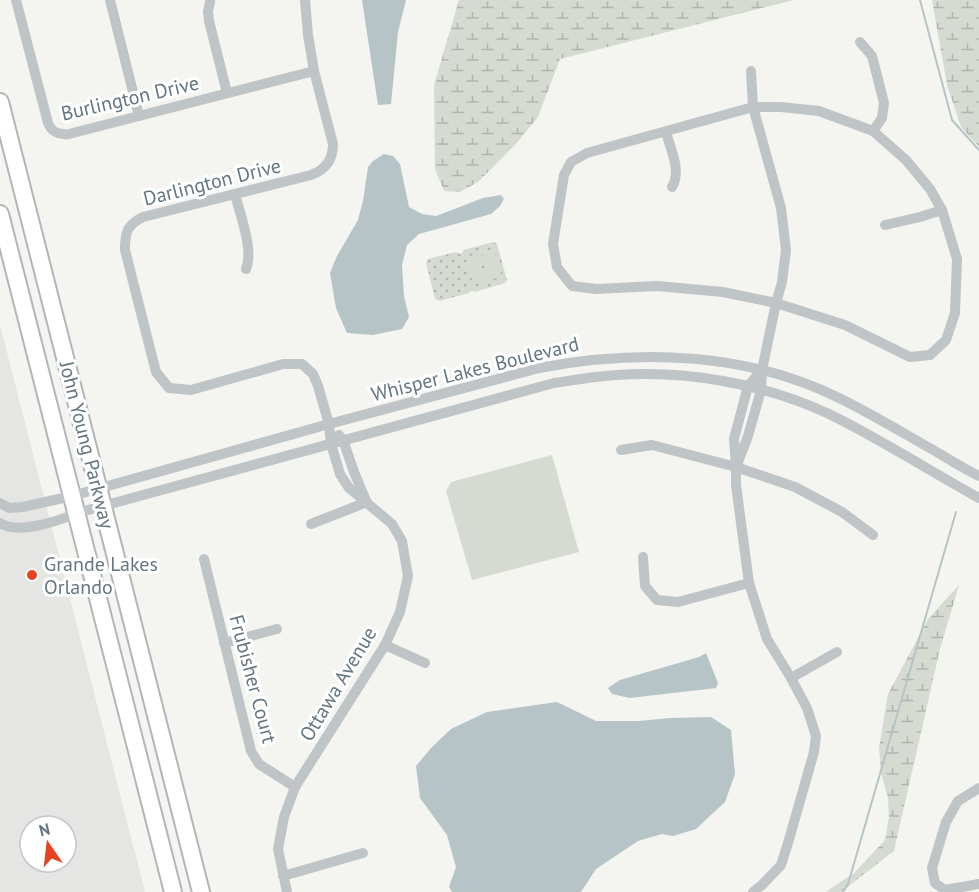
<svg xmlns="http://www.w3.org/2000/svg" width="979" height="892" viewBox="0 0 979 892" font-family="'PT Sans',sans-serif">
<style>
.built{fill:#e5e5e4;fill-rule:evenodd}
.wetland{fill:url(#wetland-marsh)}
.park{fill:url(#park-dots)}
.pitch{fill:#d5dbd1}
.water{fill:#b6c4c7}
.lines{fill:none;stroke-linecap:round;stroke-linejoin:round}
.stream{stroke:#b6c4c7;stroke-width:2}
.highway-casing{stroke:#b2b6b8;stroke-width:20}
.minor{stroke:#bfc4c6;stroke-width:10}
.highway{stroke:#fff;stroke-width:16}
.poi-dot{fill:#e44220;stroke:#fff;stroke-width:2}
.labels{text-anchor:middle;stroke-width:6;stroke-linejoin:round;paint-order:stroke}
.street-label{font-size:20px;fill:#637681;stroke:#fff}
.poi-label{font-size:20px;fill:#637681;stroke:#fff;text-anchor:start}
</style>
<defs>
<pattern id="wetland-marsh" width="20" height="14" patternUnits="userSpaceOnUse" patternTransform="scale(1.5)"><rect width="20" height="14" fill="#d5dbd1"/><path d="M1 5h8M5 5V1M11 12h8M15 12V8" fill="none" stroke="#b0b6af"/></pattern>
<pattern id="park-dots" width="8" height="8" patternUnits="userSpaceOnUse" patternTransform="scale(1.5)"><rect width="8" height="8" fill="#d5dbd1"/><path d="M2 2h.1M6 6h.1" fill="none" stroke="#b0b6af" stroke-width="1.8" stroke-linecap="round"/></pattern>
</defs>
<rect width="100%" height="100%" fill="#f4f4f0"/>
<path class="built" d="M 0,325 L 145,892 L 0,892 ZM 30,826 L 66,826 L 66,862 L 30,862 Z"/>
<g class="wetland">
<polygon points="459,0 794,0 560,59 538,117 515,145 478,182 460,192 444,191 435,169 434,85"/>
<polygon points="932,0 979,0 979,147 961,127 947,85"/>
<polygon points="959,585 940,649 894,851 841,892 827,892 830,889 854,873 885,840 889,817 888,798 881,773 879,748 888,694 928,619"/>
</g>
<polygon class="park" points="493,242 497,244 507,280 505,283 475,292 471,290 469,293 439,301 435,299 426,263 428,259 456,252 461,254 464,250"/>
<g class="pitch">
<polygon points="494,249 502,277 489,280 482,253"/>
<polygon points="478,254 485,281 473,284 466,257"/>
<polygon points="552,455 579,552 472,580 446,491 451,482"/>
</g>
<g class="water">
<polygon points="362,0 406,0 398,32 391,104 378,105"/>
<polygon points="384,154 393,156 400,164 409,207 422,214 436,216 483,198 501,195 504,199 500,206 491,214 419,234 407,245 402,265 404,296 409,317 402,329 373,335 347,333 336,308 330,273 337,256 358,220 363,201 368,167 373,161"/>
<polygon points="706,653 718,683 716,688 630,698 612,694 608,688 620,680 699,657"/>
<polygon points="557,702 596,721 639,721 670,718 711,717 731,730 735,774 725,802 696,829 673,836 662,834 638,841 596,869 581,892 452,892 449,887 456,867 447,835 420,798 416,766 432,747 451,729 487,712"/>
</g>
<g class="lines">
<g class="stream">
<polyline points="920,0 952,120 979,150"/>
<polyline points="843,892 848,884 956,512"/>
</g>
<defs>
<g id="highway">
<polyline points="0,102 201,892"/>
<polyline points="0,214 173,892"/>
</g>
</defs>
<use href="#highway" class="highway-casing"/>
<g class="minor">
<path d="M 16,0 L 48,123 C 52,133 59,135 69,134 L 314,71"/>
<polyline points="110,0 139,116"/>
<polyline points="210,2 208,11 209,21 227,93"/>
<polyline points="860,42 872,56 884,103 882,118 873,131"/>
<polygon points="753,107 781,107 819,111 873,131 906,160 930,189 942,210 957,259 955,313 946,340 930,355 910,357 845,325 776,303 723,292 657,286 596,289 572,286 557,267 553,244 564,175 571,162 587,153"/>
<path d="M 666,132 C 670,148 682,171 672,187"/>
<path d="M 235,194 C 240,215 254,250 246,269"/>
<polyline points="885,225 920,217 942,210"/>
<polyline points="339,435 343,440 354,472 366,501"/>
<polyline points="621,450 652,445 736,467 795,487 842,512 873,535"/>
<polyline points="737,465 748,436 761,390 762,370 776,303 782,282 786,250 781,208 753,107 751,71"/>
<path d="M 0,503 L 9,508 L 23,507 L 72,496 L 329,424 L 539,368 C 638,349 747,352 839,398 C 872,414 903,433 935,451 C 950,460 964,469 979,476"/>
<path d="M 0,523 C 18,535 58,521 77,513 L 554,383 C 575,380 596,376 617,375 C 688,370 763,384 827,413 C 879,438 928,470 979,498"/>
<polyline points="311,524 367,502"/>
<polyline points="643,557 645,586 657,600 678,602 749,583"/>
<polyline points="204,559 251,751 259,764 295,787"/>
<polyline points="224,643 277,629"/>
<polyline points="385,645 425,663"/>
<polyline points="791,678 837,652"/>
<polyline points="979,788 958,801 946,822 932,868 935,883 945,890 979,884"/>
<polyline points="283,876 363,853"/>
<path d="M 287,892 L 278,849 L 284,817 L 295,787 L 385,645 L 400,612 L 408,576 L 402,541 L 392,524 L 349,488 L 340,474 L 331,444 L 329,424 L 318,386 L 313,374 L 302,364 L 283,364 L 191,390 L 169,388 L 156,372 L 125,250 C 125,232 127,225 143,217 L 311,175 C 325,170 333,160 333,144 L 314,71 L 308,35 L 305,0"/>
<polyline points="753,892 762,885 781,865 788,843 814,752 816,736 807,708 791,678 767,639 749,583 736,485 736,467 734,439 748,386 762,370"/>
</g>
<use href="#highway" class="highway"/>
</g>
<circle class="poi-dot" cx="32" cy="575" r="6"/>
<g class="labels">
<g class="street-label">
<text transform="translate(130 98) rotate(-13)" y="7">Burlington Drive</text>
<text transform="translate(212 182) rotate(-14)" y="7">Darlington Drive</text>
<text transform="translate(475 369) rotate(-14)" y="7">Whisper Lakes Boulevard</text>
<text transform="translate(87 445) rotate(76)" y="7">John Young Parkway</text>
<text transform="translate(253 679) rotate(75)" y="7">Frubisher Court</text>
<text transform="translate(338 684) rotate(-59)" y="7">Ottawa Avenue</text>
</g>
<g class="poi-label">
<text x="44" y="571">Grande Lakes<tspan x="44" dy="23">Orlando</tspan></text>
</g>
</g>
<g transform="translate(48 844) rotate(346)"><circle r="28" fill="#ffffff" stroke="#c1c8cd" stroke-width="1.5"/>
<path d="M0-4.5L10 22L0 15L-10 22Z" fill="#e44220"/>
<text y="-9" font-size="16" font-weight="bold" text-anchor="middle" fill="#637681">N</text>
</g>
</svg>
